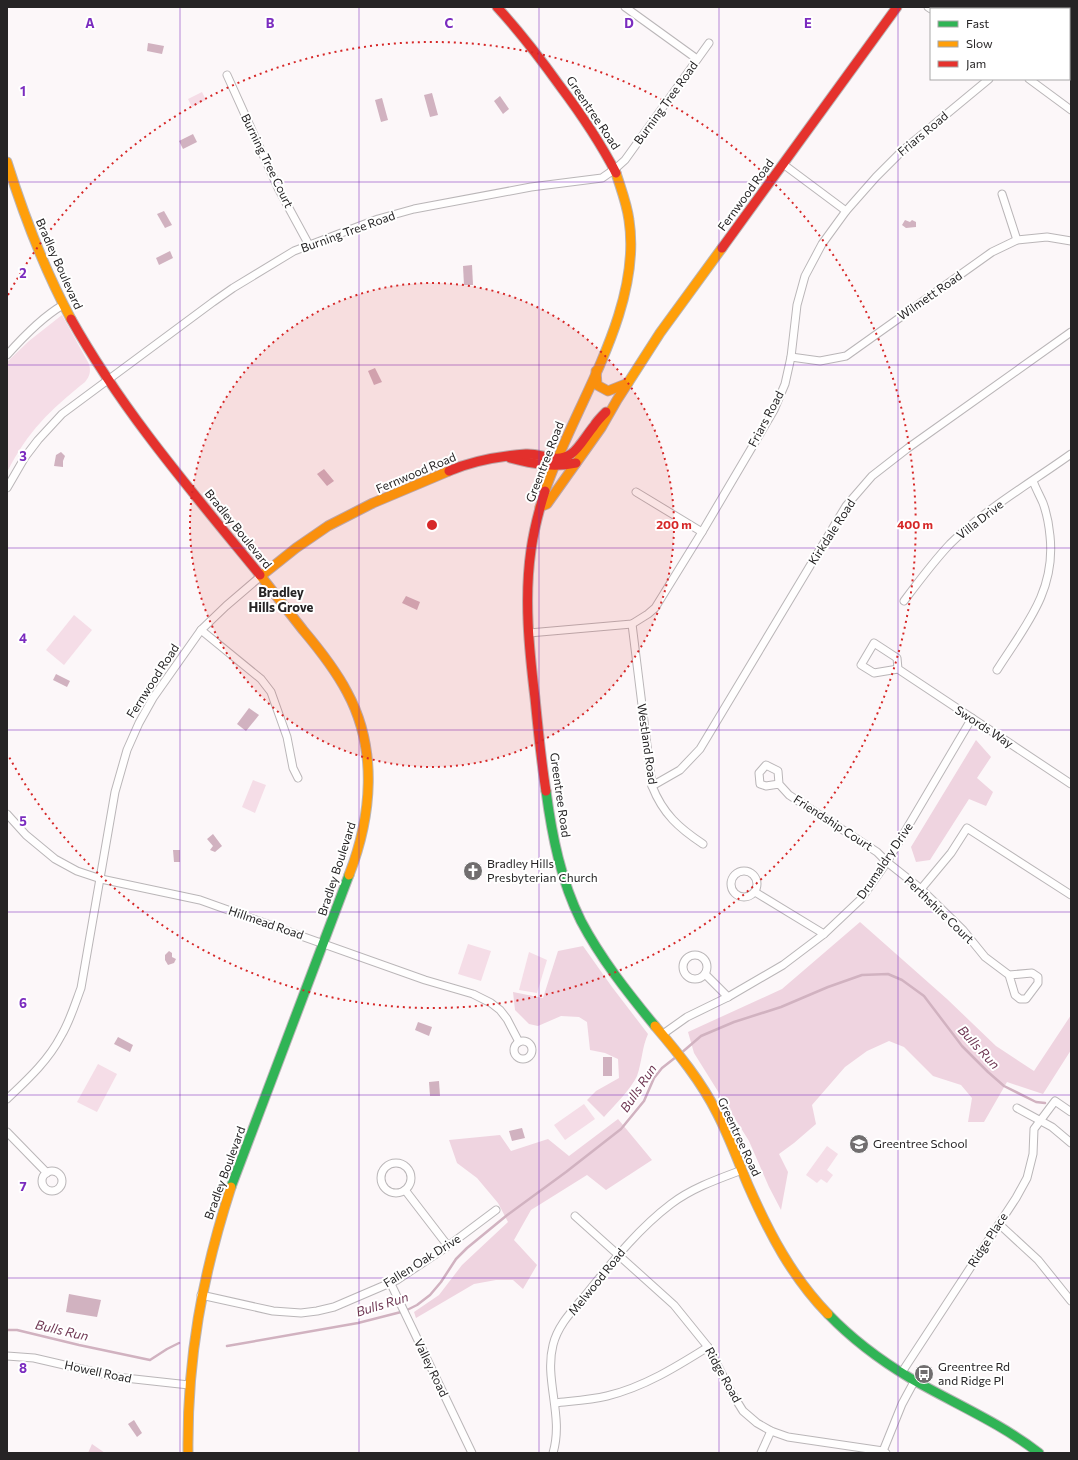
<svg xmlns="http://www.w3.org/2000/svg" width="1078" height="1460" viewBox="0 0 1078 1460" font-family="Commissioner,sans-serif">
<style>
.green{fill:#f5dde7}
.forest{fill:#efd4e0}
.water{fill:#d1b2c0}
.lines{fill:none;stroke-linecap:round;stroke-linejoin:round}
.stream{stroke:#d1b2c0;stroke-width:2.5}
.street-casing{stroke:#bab6b8;stroke-width:9}
.fast-casing{stroke:#bab6b8;stroke-width:11}
.slow-casing{stroke:#bab6b8;stroke-width:11}
.jam-casing{stroke:#bab6b8;stroke-width:11}
.street{stroke:#fffefe;stroke-width:7}
.fast{stroke:#30b455;stroke-width:9}
.slow{stroke:#ff9f0a;stroke-width:9}
.jam{stroke:#e5322d;stroke-width:9}
.grid{fill:none;stroke:#7b2cbf;stroke-width:1;stroke-opacity:0.55}
.ring{fill:none;stroke:#d62828;stroke-width:2;stroke-dasharray:2 4}
.labels{text-anchor:middle;stroke-width:4;stroke-linejoin:round;paint-order:stroke}
.street-label{font-size:12px;fill:#262425;stroke:#fff}
.poi-label{font-size:12px;fill:#262425;stroke:#fff;text-anchor:start}
.neighbourhood-label{font-size:13px;font-weight:bold;fill:#262425;stroke:#fff}
.water-label{font-size:13px;font-style:italic;fill:#6f3753;stroke:#fff}
.grid-label{font-size:13px;text-anchor:middle;font-weight:bold;fill:#7b2cbf;stroke:#fff;stroke-width:4;stroke-linejoin:round;paint-order:stroke}
.centre{fill:#d62828;stroke:#fff;stroke-width:2}
.ring-label{font-size:12px;text-anchor:middle;font-weight:bold;fill:#d62828;stroke:#fff;stroke-width:4;stroke-linejoin:round;paint-order:stroke}
</style>
<rect width="100%" height="100%" fill="#fcf7f9"/>
<g class="green">
<polygon points="202,92 206,100 192,107 188,99"/>
<path d="M 62,315 L 89,364 C 91,371 90,376 85,382 C 49,411 29,430 7,472 L 7,362 L 29,341 Z"/>
<polygon points="74,615 92,630 64,665 46,650"/>
<polygon points="253,780 266,785 255,813 242,807"/>
<polygon points="468,944 491,951 481,981 458,974"/>
<polygon points="529,952 547,960 537,993 519,990"/>
<polygon points="98,1064 117,1074 97,1112 77,1102"/>
<polygon points="584,1104 595,1119 565,1140 554,1125"/>
<polygon points="827,1146 838,1154 827,1170 833,1175 827,1183 821,1179 817,1183 806,1175"/>
</g>
<g class="forest">
<polygon points="976,740 991,757 977,778 993,792 986,806 969,799 930,860 916,862 911,847"/>
<polygon points="860,922 947,999 996,1046 1034,1071 1071,1015 1071,1050 1043,1094 1007,1082 984,1122 968,1122 972,1098 961,1085 933,1076 904,1047 889,1041 867,1051 845,1067 812,1105 816,1124 794,1143 779,1154 788,1172 781,1210 769,1187 749,1141 694,1053 688,1032 782,989"/>
<path d="M 583,946 L 612,987 L 648,1034 C 642,1047 642,1062 637,1076 C 631,1089 614,1106 604,1117 L 587,1100 L 596,1091 L 619,1078 L 618,1059 L 605,1053 L 590,1050 L 587,1022 L 579,1017 L 561,1016 L 538,1026 L 529,1024 L 515,1010 L 513,992 L 543,998 L 558,951 Z"/>
<polygon points="618,1119 652,1160 606,1190 587,1175 531,1210 514,1240 537,1265 523,1289 513,1280 496,1280 474,1284 416,1318 414,1312 439,1295 462,1265 508,1222 498,1203 477,1178 457,1163 449,1140 500,1135 511,1151 548,1139 569,1156"/>
<polygon points="92,1444 105,1453 88,1453"/>
</g>
<g class="water">
<polygon points="148,43 164,46 162,54 147,51"/>
<polygon points="432,93 438,115 430,117 424,95"/>
<polygon points="500,96 509,109 503,114 494,101"/>
<polygon points="382,98 388,120 381,122 375,100"/>
<polygon points="193,134 197,142 183,149 179,141"/>
<polygon points="164,211 172,225 165,228 157,214"/>
<polygon points="905,220 910,222 912,220 916,222 916,227 906,228 902,225"/>
<polygon points="170,251 173,258 159,265 156,258"/>
<polygon points="472,265 473,285 464,285 463,266"/>
<polygon points="375,368 382,382 374,385 368,371"/>
<polygon points="61,452 65,456 63,461 63,467 54,466 56,455"/>
<polygon points="324,469 334,481 327,486 317,474"/>
<polygon points="406,596 420,602 417,610 402,603"/>
<polygon points="56,674 70,681 67,687 53,680"/>
<polygon points="249,708 259,715 246,731 237,724"/>
<polygon points="213,834 222,846 215,852 210,850 213,846 207,839"/>
<polygon points="173,850 180,850 180,862 174,862"/>
<polygon points="169,951 172,953 172,957 176,959 174,963 168,965 165,960 165,955"/>
<polygon points="418,1022 432,1027 429,1036 415,1030"/>
<polygon points="118,1037 133,1045 130,1052 114,1044"/>
<rect x="603" y="1057" width="9" height="19"/>
<polygon points="439,1081 440,1096 430,1096 429,1082"/>
<polygon points="522,1128 525,1138 512,1141 509,1131"/>
<polygon points="69,1294 101,1300 97,1317 66,1312"/>
<polygon points="134,1420 142,1433 137,1437 128,1424"/>
</g>
<g class="lines">
<g class="stream">
<polyline points="680,1054 701,1036 734,1022 781,1007 828,987 862,975 888,974 902,980 924,996 962,1046 988,1072 1004,1086 1036,1102 1045,1103"/>
<polyline points="7,1330 17,1330 79,1345 150,1360 167,1349 179,1343"/>
<polyline points="227,1346 358,1323 405,1311 417,1305 430,1295 441,1282 456,1259 467,1248 506,1216 566,1172 621,1129 644,1101 654,1078 662,1068 676,1057"/>
</g>
<defs>
<g id="street">
<polyline points="625,7 697,59"/>
<polyline points="928,7 931,9"/>
<polyline points="1065,9 1066,7"/>
<polyline points="227,75 278,188 309,245"/>
<polyline points="1029,79 1071,110"/>
<polyline points="783,164 846,211"/>
<polyline points="1002,194 1017,240"/>
<path d="M 7,355 C 23,337 42,317 63,305"/>
<polyline points="791,357 820,361 846,356 992,252 1017,240 1047,237 1071,241"/>
<polyline points="7,488 25,457 38,440 62,414 213,302 233,288 294,251 378,219 414,209 531,187 602,178 615,169 625,160 709,43"/>
<polyline points="636,492 702,532"/>
<path d="M 904,601 C 919,581 933,562 950,544 C 984,510 1032,482 1071,454"/>
<path d="M 632,624 L 652,786 C 663,814 679,828 703,844"/>
<polyline points="201,630 261,679 271,692 287,737 293,768 298,778"/>
<polyline points="529,633 632,624 648,614 655,608 702,532 774,410 785,384 791,357 797,305 805,276 822,244 846,211 876,177 902,151 989,79"/>
<polyline points="898,669 897,658 874,643 861,665 874,673 898,669 1071,784"/>
<path d="M 997,670 C 1025,626 1056,591 1050,536 C 1049,525 1047,514 1043,503 C 1040,496 1036,489 1033,481"/>
<polyline points="779,784 766,786 760,784 759,773 766,765 778,771 779,784 789,795 877,852 887,862 921,889 963,930 985,957 1009,975 1015,995 1020,999 1026,999 1038,983 1038,977 1032,973 1009,975"/>
<polyline points="652,786 680,770 700,749 846,506 872,476 908,448 1071,332"/>
<polyline points="7,814 26,835 55,859 77,871 101,879 200,900 425,980 473,994 491,1003 500,1010 507,1019 519,1042"/>
<circle cx="744" cy="884" r="13"/>
<polyline points="921,889 951,853 967,828 1071,895"/>
<polyline points="755,892 824,934"/>
<circle cx="695" cy="967" r="12"/>
<polyline points="705,974 728,997"/>
<polyline points="663,1034 687,1017 728,997 783,965 824,934 861,899 887,862 972,718"/>
<circle cx="523" cy="1050" r="9"/>
<path d="M 7,1099 C 27,1080 48,1061 61,1036 C 70,1021 75,1004 81,988 L 115,792 L 127,750 L 139,723 L 153,698 L 201,630 L 226,606 L 261,576"/>
<polyline points="1017,1108 1052,1127 1071,1143"/>
<polyline points="7,1132 47,1173"/>
<circle cx="396" cy="1178" r="15"/>
<circle cx="52" cy="1181" r="10"/>
<polyline points="405,1190 448,1246"/>
<polyline points="575,1216 674,1305 708,1347 733,1395 743,1411 757,1423 771,1431 788,1437 883,1451 886,1453"/>
<polyline points="999,1224 1038,1260 1071,1301"/>
<polyline points="391,1284 472,1453"/>
<polyline points="201,1295 273,1311 301,1313 317,1311 334,1307 397,1280 448,1246 496,1210"/>
<polyline points="7,1356 34,1358 116,1377 189,1385"/>
<polyline points="902,1372 1016,1198 1027,1178 1033,1154 1034,1129 1055,1101 1071,1112"/>
<path d="M 555,1403 C 572,1401 590,1400 607,1396 C 644,1387 676,1367 708,1347"/>
<polyline points="883,1451 902,1404 915,1380"/>
<path d="M 553,1453 C 564,1416 544,1380 553,1345 C 558,1324 575,1308 588,1292 C 613,1261 638,1229 671,1204 C 692,1188 718,1179 742,1170"/>
<polyline points="761,1453 771,1431"/>
</g>
<g id="fast">
<path d="M 546,791 C 552,836 561,881 581,921 C 601,959 628,993 655,1026"/>
<polyline points="231,1187 349,875"/>
<path d="M 828,1314 C 852,1339 880,1360 910,1378 C 953,1403 999,1422 1039,1453"/>
</g>
<g id="slow">
<path d="M 7,162 C 24,216 44,269 71,319"/>
<polyline points="596,371 597,385 608,391 628,383"/>
<path d="M 545,491 C 573,407 643,311 629,220 C 627,204 621,189 616,173"/>
<polyline points="540,507 547,504 601,428 617,400 660,333 722,248"/>
<path d="M 260,575 C 274,593 289,612 303,630 C 319,649 335,669 347,692 C 378,749 372,816 349,875"/>
<polyline points="261,576 296,548 328,526 373,503 449,471"/>
<path d="M 655,1026 C 678,1053 701,1081 717,1113 C 729,1136 738,1161 748,1185 C 769,1233 792,1277 828,1314"/>
<path d="M 188,1453 C 187,1358 202,1277 231,1187"/>
</g>
<g id="jam">
<path d="M 497,7 C 520,32 540,58 560,86 C 581,114 600,142 616,173"/>
<polyline points="722,248 897,7"/>
<path d="M 71,319 C 123,412 193,493 260,575"/>
<path d="M 510,458 C 533,464 553,468 576,463"/>
<path d="M 449,471 C 472,461 501,456 526,454 C 542,453 556,464 571,454 C 579,449 587,434 594,426 C 597,421 602,416 606,412"/>
<path d="M 545,491 C 539,510 534,529 531,550 C 524,598 529,649 535,698 C 538,729 541,760 546,791"/>
</g>
</defs>
<use href="#street" class="street-casing"/>
<use href="#fast" class="fast-casing"/>
<use href="#slow" class="slow-casing"/>
<use href="#jam" class="jam-casing"/>
<use href="#street" class="street"/>
<use href="#fast" class="fast"/>
<use href="#slow" class="slow"/>
<use href="#jam" class="jam"/>
</g>
<path class="grid" d="M 180,7 L 180,1453M 359,7 L 359,1453M 539,7 L 539,1453M 719,7 L 719,1453M 898,7 L 898,1453M 7,182 L 1071,182M 7,365 L 1071,365M 7,548 L 1071,548M 7,730 L 1071,730M 7,912 L 1071,912M 7,1095 L 1071,1095M 7,1278 L 1071,1278"/>
<circle cx="432" cy="525" r="242" fill="#d62828" fill-opacity=".12"/>
<g class="ring">
<circle cx="432" cy="525" r="242"/>
<path d="M8 295A483 483 0 1 1 8 755"/>
</g>
<defs>
<symbol id="church-disc" viewBox="-11 -11 22 22"><circle r="9.5" fill="#716e6f" stroke="#fff"/><path d="M-1.2-6h2.4v3.5h3.3v2.4h-3.3V6h-2.4V-.1h-3.3v-2.4h3.3Z" fill="#fff"/></symbol>
<symbol id="school-disc" viewBox="-11 -11 22 22"><circle r="9.5" fill="#716e6f" stroke="#fff"/><path d="M0-5L7-2L0 1L-7-2ZM-4 1L0 2.5L4 1V4Q0 6-4 4Z" fill="#fff"/></symbol>
<symbol id="bus-disc" viewBox="-11 -11 22 22"><circle r="9.5" fill="#716e6f" stroke="#fff"/><path d="M-5-6H5V4H4V6H2V4H-2V6H-4V4H-5ZM-3.5-4V0h7V-4ZM-3.5 1.2v1.5H-2V1.2ZM2 1.2v1.5H3.5V1.2Z" fill="#fff"/></symbol>
</defs>
<g fill-rule="evenodd">
<use href="#church-disc" x="462" y="860" width="22" height="22"/>
<use href="#school-disc" x="848" y="1133" width="22" height="22"/>
<use href="#bus-disc" x="913" y="1363" width="22" height="22"/>
</g>
<g class="labels">
<g class="street-label">
<text transform="translate(666 103) rotate(-54)" y="4">Burning Tree Road</text>
<text transform="translate(593 113) rotate(56)" y="4">Greentree Road</text>
<text transform="translate(923 134) rotate(-40)" y="4">Friars Road</text>
<text transform="translate(267 161) rotate(64)" y="4">Burning Tree Court</text>
<text transform="translate(746 195) rotate(-54)" y="4">Fernwood Road</text>
<text transform="translate(348 232) rotate(-20)" y="4">Burning Tree Road</text>
<text transform="translate(59 264) rotate(66)" y="4">Bradley Boulevard</text>
<text transform="translate(930 296) rotate(-35)" y="4">Wilmett Road</text>
<text transform="translate(766 419) rotate(-62)" y="4">Friars Road</text>
<text transform="translate(545 462) rotate(-69)" y="4">Greentree Road</text>
<text transform="translate(416 473) rotate(-23)" y="4">Fernwood Road</text>
<text transform="translate(980 520) rotate(-38)" y="4">Villa Drive</text>
<text transform="translate(238 529) rotate(51)" y="4">Bradley Boulevard</text>
<text transform="translate(832 532) rotate(-57)" y="4">Kirkdale Road</text>
<text transform="translate(153 681) rotate(-57)" y="4">Fernwood Road</text>
<text transform="translate(984 727) rotate(33)" y="4">Swords Way</text>
<text transform="translate(647 744) rotate(82)" y="4">Westland Road</text>
<text transform="translate(560 795) rotate(82)" y="4">Greentree Road</text>
<text transform="translate(833 823) rotate(33)" y="4">Friendship Court</text>
<text transform="translate(885 861) rotate(-56)" y="4">Drumaldry Drive</text>
<text transform="translate(337 869) rotate(-72)" y="4">Bradley Boulevard</text>
<text transform="translate(939 910) rotate(44)" y="4">Perthshire Court</text>
<text transform="translate(266 923) rotate(19)" y="4">Hillmead Road</text>
<text transform="translate(739 1137) rotate(65)" y="4">Greentree Road</text>
<text transform="translate(225 1173) rotate(-70)" y="4">Bradley Boulevard</text>
<text transform="translate(988 1240) rotate(-57)" y="4">Ridge Place</text>
<text transform="translate(422 1261) rotate(-32)" y="4">Fallen Oak Drive</text>
<text transform="translate(597 1282) rotate(-51)" y="4">Melwood Road</text>
<text transform="translate(431 1368) rotate(64)" y="4">Valley Road</text>
<text transform="translate(98 1372) rotate(12)" y="4">Howell Road</text>
<text transform="translate(723 1375) rotate(61)" y="4">Ridge Road</text>
</g>
<g class="poi-label">
<text x="487" y="868">Bradley Hills<tspan x="487" dy="14">Presbyterian Church</tspan></text>
<text x="873" y="1148">Greentree School</text>
<text x="938" y="1371">Greentree Rd<tspan x="938" dy="14">and Ridge Pl</tspan></text>
</g>
<g class="neighbourhood-label">
<text x="281" y="597">Bradley<tspan x="281" dy="15">Hills Grove</tspan></text>
</g>
<g class="water-label">
<text transform="translate(979 1047) rotate(47)" y="5">Bulls Run</text>
<text transform="translate(638 1088) rotate(-56)" y="5">Bulls Run</text>
<text transform="translate(382 1304) rotate(-17)" y="5">Bulls Run</text>
<text transform="translate(62 1330) rotate(13)" y="5">Bulls Run</text>
</g>
</g>
<g class="grid-label">
<text x="90" y="28">A</text>
<text x="270" y="28">B</text>
<text x="449" y="28">C</text>
<text x="629" y="28">D</text>
<text x="808" y="28">E</text>
<text x="23" y="96">1</text>
<text x="23" y="278">2</text>
<text x="23" y="461">3</text>
<text x="23" y="643">4</text>
<text x="23" y="826">5</text>
<text x="23" y="1008">6</text>
<text x="23" y="1191">7</text>
<text x="23" y="1373">8</text>
</g>
<circle cx="432" cy="525" r="6" class="centre"/>
<g class="ring-label">
<text x="674" y="529">200 m</text>
<text x="915" y="529">400 m</text>
</g>
<rect width="1078" height="1460" fill="none" stroke="#262425" stroke-width="16"/>
<rect x="930" y="8" width="140" height="72" fill="#ffffff" stroke="#a8a7a8"/>
<rect x="938" y="21" width="20" height="6" fill="#30b455" stroke="#a8a7a8"/>
<text x="966" y="28" font-size="12" fill="#262425">Fast</text>
<rect x="938" y="41" width="20" height="6" fill="#ff9f0a" stroke="#a8a7a8"/>
<text x="966" y="48" font-size="12" fill="#262425">Slow</text>
<rect x="938" y="61" width="20" height="6" fill="#e5322d" stroke="#a8a7a8"/>
<text x="966" y="68" font-size="12" fill="#262425">Jam</text>
</svg>
